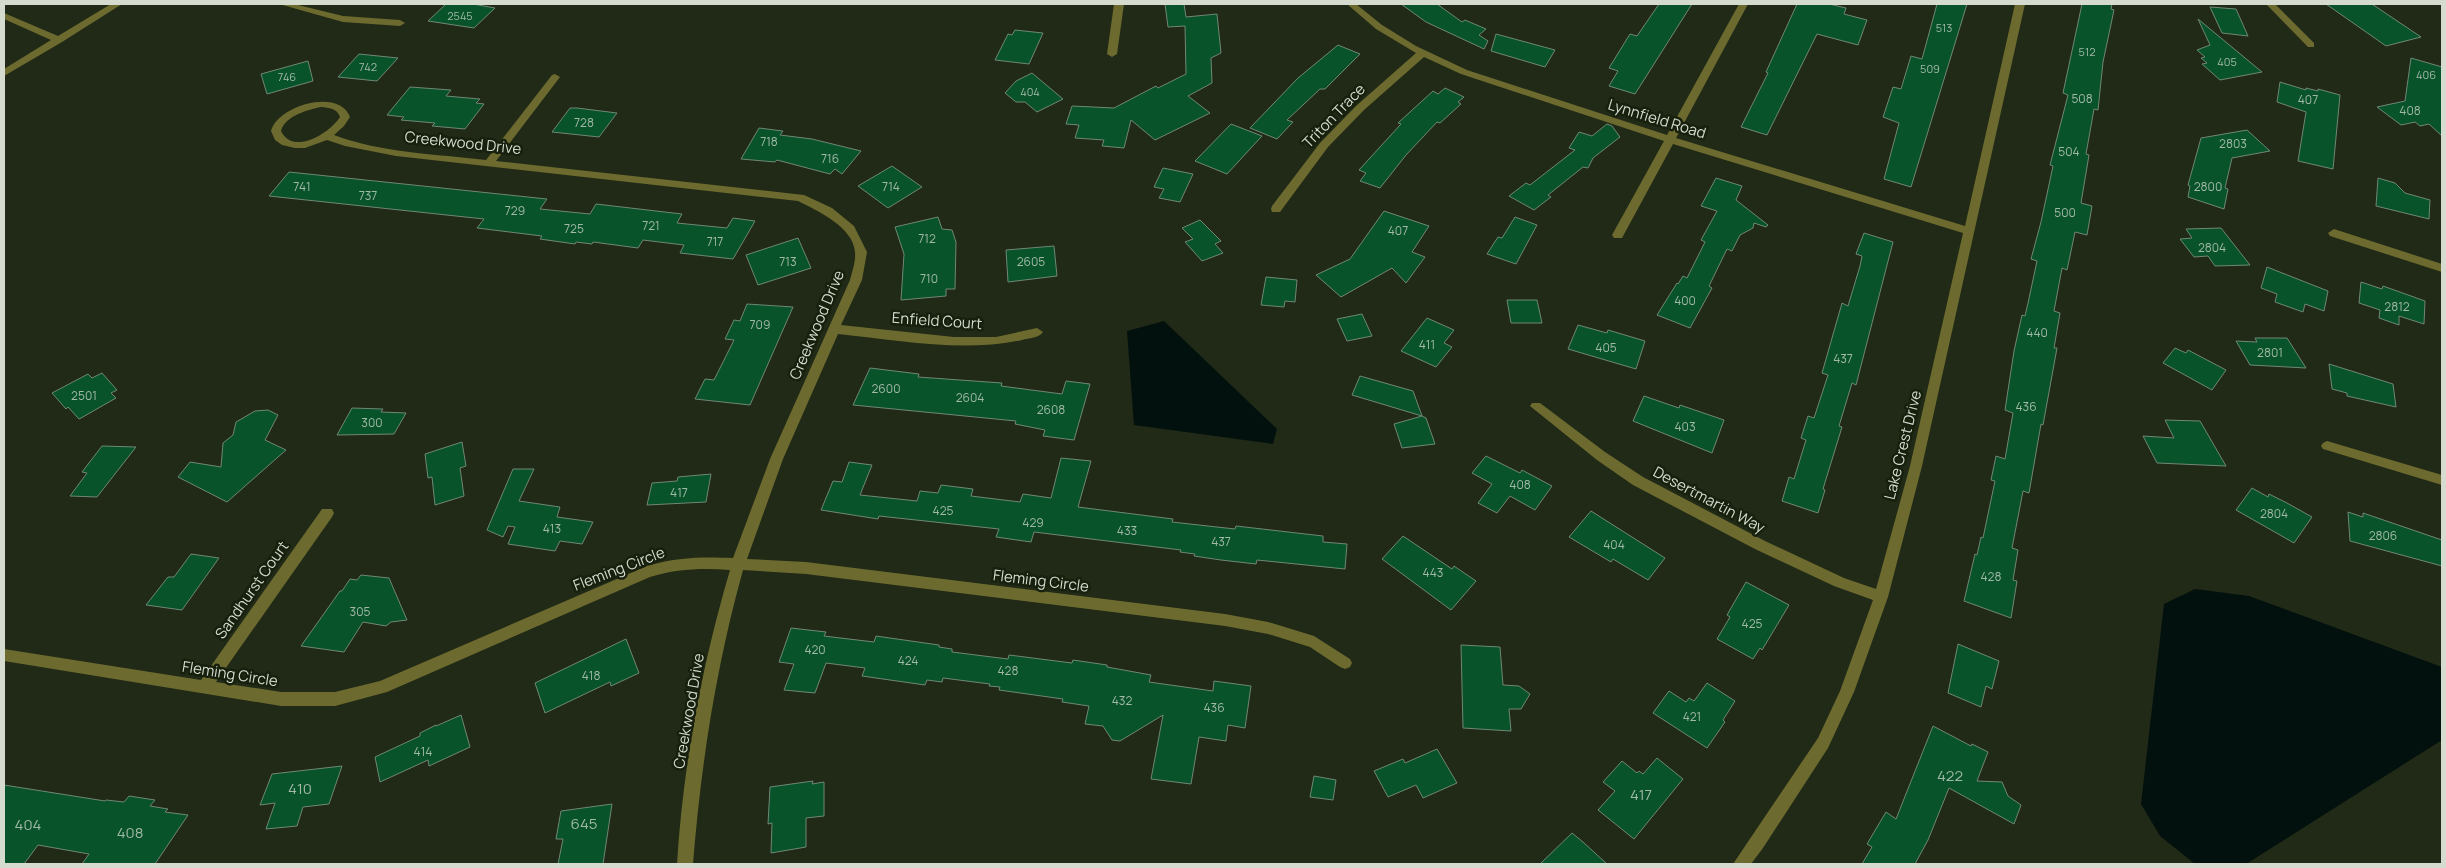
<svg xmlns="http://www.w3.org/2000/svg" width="2446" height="868" viewBox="0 0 2446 868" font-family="Manrope,sans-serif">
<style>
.water{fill:#03110e}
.building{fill:#09532b;stroke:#708776}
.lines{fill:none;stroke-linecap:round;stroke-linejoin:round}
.minor{fill:#6c6a2f;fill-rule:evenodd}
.labels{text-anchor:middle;stroke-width:5;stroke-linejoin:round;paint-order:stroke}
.far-number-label{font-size:11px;fill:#a2b9a6}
.number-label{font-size:12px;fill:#a2b9a6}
.street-label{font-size:15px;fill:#d5dbcf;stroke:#17200d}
.near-number-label{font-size:15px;fill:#a2b9a6}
</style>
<rect width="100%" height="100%" fill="#202a16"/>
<g class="water">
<polygon points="1164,321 1277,429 1273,444 1134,425 1127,331"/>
<polygon points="2195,589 2249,596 2442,667 2442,740 2246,864 2195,864 2160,836 2141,804 2164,604"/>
</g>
<g class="building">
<polygon points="446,4 473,4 495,8 474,28 428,21"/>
<polygon points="1165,4 1184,4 1186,17 1217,14 1221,53 1211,58 1212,83 1188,96 1210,113 1155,140 1131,120 1124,148 1102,146 1104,140 1075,138 1079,125 1066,124 1072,106 1114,108 1156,86 1158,88 1186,74 1185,26 1168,27"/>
<polygon points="1401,4 1437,4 1462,22 1465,20 1486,29 1479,35 1488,41 1484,49 1426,22"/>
<polygon points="1659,4 1692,4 1635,94 1609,86 1618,71 1609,68 1630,34 1637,36"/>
<polygon points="1797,4 1829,4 1846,8 1844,14 1867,20 1858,45 1817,34 1767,135 1741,127 1768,73 1766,72"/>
<polygon points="1937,4 1967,4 1911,187 1884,179 1899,123 1883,117 1893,87 1901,89 1911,56 1922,59"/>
<polygon points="2082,4 2112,4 2111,9 2114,10 2103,62 2098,110 2094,109 2086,154 2089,155 2081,203 2092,206 2087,235 2075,232 2067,270 2062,268 2054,311 2060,313 2054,348 2057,348 2043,425 2041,424 2029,493 2023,491 2012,548 2018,550 2013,580 2017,581 2011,618 1964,601 1975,554 1977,555 1981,537 1983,538 1995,481 1991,480 1996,456 2005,459 2013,413 2005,410 2014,351 2022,315 2025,316 2028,303 2037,261 2031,259 2041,222 2053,166 2050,165 2068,95 2063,93"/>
<polygon points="2326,4 2372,4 2421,37 2386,46"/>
<polygon points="2210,7 2236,9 2248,36 2222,33"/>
<polygon points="2198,19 2262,72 2220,80 2202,64 2207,63 2201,58 2205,57 2197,50 2210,45"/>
<polygon points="1015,30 1043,33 1029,64 995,60 1008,34 1012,35"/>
<polygon points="1496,34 1555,50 1545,67 1491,51"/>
<polygon points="1338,45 1360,54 1325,89 1320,89 1287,120 1293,122 1277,139 1250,128 1298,78"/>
<polygon points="359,54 398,58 377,81 338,77"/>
<polygon points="2411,58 2442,67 2442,136 2429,124 2420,126 2415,122 2401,125 2377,107 2405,101"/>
<polygon points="308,61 313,81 267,94 261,74"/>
<polygon points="1032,73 1063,99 1037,112 1025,102 1016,102 1005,93 1016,81"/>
<polygon points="2280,82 2306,90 2306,88 2318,91 2318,89 2340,95 2333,169 2298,161 2306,112 2277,102"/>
<polygon points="410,87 451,90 446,96 480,99 476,103 484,104 465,129 432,126 435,123 401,120 404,117 387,115"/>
<polygon points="1445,88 1464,97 1458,102 1461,104 1440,123 1437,122 1406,155 1380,188 1360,181 1366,173 1359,170 1401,124 1398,123 1433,91 1438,94"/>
<polygon points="570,108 577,108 617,113 599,137 552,132"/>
<polygon points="1231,124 1262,136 1227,174 1195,161"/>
<polygon points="1607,124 1612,126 1620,137 1593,158 1588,168 1583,167 1548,195 1551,197 1534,210 1509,196 1526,183 1530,185 1575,150 1569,148 1579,132 1592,136"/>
<polygon points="759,128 783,131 780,135 812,139 861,151 842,174 835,169 830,174 777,160 775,162 741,159"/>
<polygon points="2247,130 2270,151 2232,158 2225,188 2228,189 2224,209 2188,197 2190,186 2188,185 2201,138"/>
<polygon points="892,166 922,187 888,208 858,186"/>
<polygon points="1163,168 1193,174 1180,202 1159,198 1164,189 1154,187"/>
<polygon points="289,172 547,199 540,209 590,214 596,204 682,214 677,223 727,228 733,218 755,221 733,259 680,253 684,245 643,240 638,248 593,242 592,244 576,242 575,244 540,239 542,236 477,228 484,219 269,196"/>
<polygon points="1716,178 1742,186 1736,200 1768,225 1766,227 1754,223 1753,228 1740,235 1732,251 1727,249 1709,286 1712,288 1690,328 1657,315 1677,283 1678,284 1683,276 1687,278 1705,242 1701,240 1717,211 1701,206"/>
<polygon points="2378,178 2395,183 2405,193 2430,200 2429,219 2376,206"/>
<polygon points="1384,211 1429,226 1412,252 1425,257 1406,283 1392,268 1341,297 1316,275 1350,259"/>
<polygon points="938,217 942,229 952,230 956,242 955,289 946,289 946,296 901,300 904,254 895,227"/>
<polygon points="1515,217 1537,225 1516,264 1487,254 1498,237 1502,238"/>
<polygon points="1200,220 1221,241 1215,244 1223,253 1202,261 1185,242 1193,239 1182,228"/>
<polygon points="2221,228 2250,265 2215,266 2208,256 2194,257 2180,239 2192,238 2186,229"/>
<polygon points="1864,233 1893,242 1856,385 1852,383 1839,426 1842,427 1823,489 1825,490 1818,513 1782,501 1789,477 1794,479 1806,440 1801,438 1808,416 1814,418 1828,375 1822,373 1842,303 1848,306 1860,266 1862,256 1856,254"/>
<polygon points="798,238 811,268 758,285 746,255"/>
<polygon points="1054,246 1057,276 1008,282 1006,250"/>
<polygon points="2267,267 2328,291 2324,311 2305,304 2303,312 2275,302 2277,294 2261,288"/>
<polygon points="1266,277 1297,280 1295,302 1285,301 1284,307 1261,305"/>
<polygon points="2361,282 2382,289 2383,286 2425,301 2424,324 2399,316 2399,325 2379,318 2380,310 2359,303"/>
<polygon points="1507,300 1537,300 1542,323 1511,323"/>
<polygon points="747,304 793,307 750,405 695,399 705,379 714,380 734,340 725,339 734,320 740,321"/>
<polygon points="1362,314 1372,336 1347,341 1337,319"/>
<polygon points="1427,318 1454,330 1444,343 1452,347 1436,367 1401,351"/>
<polygon points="1578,325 1607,333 1608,330 1645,341 1636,369 1568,349"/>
<polygon points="2255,338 2287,338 2306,368 2250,365 2236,341 2257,342"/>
<polygon points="2175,348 2186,353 2188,350 2226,370 2212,390 2163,363"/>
<polygon points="2329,364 2393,384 2396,407 2347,396 2347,393 2332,389"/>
<polygon points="870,368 919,374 918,377 1002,383 1001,386 1062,394 1066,381 1090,384 1074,440 1043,436 1045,430 1015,424 1016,421 853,405"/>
<polygon points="102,373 117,390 111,393 116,398 81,418 79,419 68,407 66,409 52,393 88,374 92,378"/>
<polygon points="1360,376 1413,391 1422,416 1352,395"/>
<polygon points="1644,396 1679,408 1680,405 1724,420 1712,453 1633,421"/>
<polygon points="352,408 383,409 381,412 406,413 394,434 337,435"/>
<polygon points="268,410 278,415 265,440 286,450 227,502 178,477 190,462 221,467 223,443 233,435 236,422 255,411"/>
<polygon points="1422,416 1426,418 1435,444 1402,448 1394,424"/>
<polygon points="2165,420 2200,421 2226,466 2157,463 2143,436 2174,438"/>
<polygon points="462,442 466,466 460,468 464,496 435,505 432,477 428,478 425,454"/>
<polygon points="102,446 136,447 97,497 70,496 87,473 82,472"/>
<polygon points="1486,456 1520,473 1522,470 1552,486 1535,510 1510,496 1497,513 1478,503 1492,484 1472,473"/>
<polygon points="1061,458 1091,461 1078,507 1173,519 1172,522 1235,529 1236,526 1323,536 1323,542 1347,544 1345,569 1257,560 1256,564 1221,560 1194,556 1195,554 1180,552 1181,550 1034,532 1031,542 996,537 999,529 879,516 878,519 821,510 833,481 842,482 849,462 872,465 860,495 917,501 920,491 938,493 941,485 973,489 971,496 1020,502 1023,494 1051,498"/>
<polygon points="513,469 534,469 519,501 560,507 557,517 593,522 582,544 560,541 555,551 535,548 508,544 515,527 508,526 503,537 487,530"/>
<polygon points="711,474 706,502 647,505 652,483 677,481 678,477"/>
<polygon points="2252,488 2268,497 2269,494 2287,503 2312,517 2294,543 2236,510"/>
<polygon points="1591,511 1665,558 1648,580 1613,559 1611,562 1569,537"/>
<polygon points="2348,512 2363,517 2363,513 2442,540 2442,566 2350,541"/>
<polygon points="1403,536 1452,569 1454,566 1476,581 1451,610 1382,559"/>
<polygon points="191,554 219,558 182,610 146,605 168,577 174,577"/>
<polygon points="361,575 389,578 407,620 391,622 386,626 363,622 344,652 301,646 340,591 342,591 350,579 357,580"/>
<polygon points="1746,582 1789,605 1762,650 1760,648 1753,659 1717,639 1730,617 1727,615"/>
<polygon points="791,628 826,632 824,636 874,642 876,636 939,645 939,647 952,649 952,652 1008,659 1009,655 1072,663 1073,660 1107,665 1107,667 1151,675 1149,682 1213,691 1214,681 1251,686 1245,728 1228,725 1226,741 1199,737 1191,784 1151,779 1163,715 1120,741 1112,740 1103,726 1085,724 1089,706 1062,702 1063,699 999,690 1000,687 989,686 990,684 943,678 942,682 927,680 925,685 862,676 865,668 826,663 815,693 784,690 794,664 779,662"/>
<polygon points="626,639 639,673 611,686 610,682 545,713 535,683"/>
<polygon points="1958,644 1999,661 1992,689 1986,686 1981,707 1948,693"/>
<polygon points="1461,645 1500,647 1503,685 1519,686 1530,694 1521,709 1509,709 1511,731 1463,728"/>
<polygon points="1707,683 1735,701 1723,720 1725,722 1707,748 1653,713 1669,691 1686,702 1689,698 1694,701"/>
<polygon points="461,715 470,747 429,766 428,760 380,782 375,757 420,736 420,733 436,725 436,726"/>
<polygon points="1933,726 1971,746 1972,744 1988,752 1977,781 2002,782 2008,796 2021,805 2014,824 1949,788 1928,840 1915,864 1862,864 1872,847 1867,844 1886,812 1896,819"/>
<polygon points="1437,749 1457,783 1423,798 1416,785 1388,797 1374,771 1403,759 1405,763"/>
<polygon points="1657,758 1683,779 1634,839 1598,810 1615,791 1603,782 1622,761 1637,773 1639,771 1643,774"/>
<polygon points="342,766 329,804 303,807 297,826 266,829 275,803 260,805 272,774"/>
<polygon points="1314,776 1336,780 1333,800 1310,797"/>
<polygon points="813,781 812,784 824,782 824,816 806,818 806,847 771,853 772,823 768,824 770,787"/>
<polygon points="4,785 105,801 106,800 124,802 129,796 155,800 150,806 168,809 165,812 188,815 155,864 82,864 89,854 38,845 24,864 4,864"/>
<polygon points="612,804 603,864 558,864 563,839 556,839 561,811"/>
<polygon points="1572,833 1583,842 1607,864 1540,864"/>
</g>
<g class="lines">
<g class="minor">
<polygon points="111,4 122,4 62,42 4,76 4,69 51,40 4,19 4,13 58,36"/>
<polygon points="279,4 294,4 343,16 400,20 405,23 400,26 343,22"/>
<polygon points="1114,4 1124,4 1117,54 1112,57 1107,54"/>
<polygon points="1347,4 1356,4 1382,25 1416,46 1467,70 1667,135 1739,4 1748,4 1676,138 1965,226 2015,4 2025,4 1922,466 1888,597 1854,692 1828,748 1763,848 1751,864 1733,864 1818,738 1840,691 1873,600 1834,586 1755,549 1633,485 1597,460 1530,406 1532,403 1540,403 1605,452 1643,477 1765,541 1844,578 1876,589 1910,466 1963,233 1673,144 1622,238 1614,238 1612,235 1664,141 1461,74 1424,57 1364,110 1328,147 1280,212 1272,212 1271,209 1272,206 1320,143 1356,106 1416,53 1376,29"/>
<polygon points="2266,4 2275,4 2314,43 2314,47 2308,47"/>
<path d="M 555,74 L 560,77 L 496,161 L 804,195 L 832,208 L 854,226 L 867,252 L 862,280 L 841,325 L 954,337 L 996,337 L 1037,328 L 1043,332 C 1039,338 1029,338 1022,340 C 962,353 898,340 838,334 L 783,459 L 747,559 L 806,562 L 1225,614 L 1268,622 L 1314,636 L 1350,659 L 1352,663 L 1350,667 L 1345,669 L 1340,667 L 1310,647 L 1268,634 L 1225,626 L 806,574 L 743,570 C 716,667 701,764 693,864 L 677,864 C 683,765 702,665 730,570 C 701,568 677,569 650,577 L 387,692 L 335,706 L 281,706 L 4,661 L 4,649 L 201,680 L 322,509 L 332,509 L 334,513 L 332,517 L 216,682 L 281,692 L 335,692 L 380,681 L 647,566 C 678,557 701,557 733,558 L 770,459 L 850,280 C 852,272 856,261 855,252 C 853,227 818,211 798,201 L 396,156 L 345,146 L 327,140 L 305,148 L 295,148 L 282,145 L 275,140 L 271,131 C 277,106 339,87 350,117 L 344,126 L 334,135 C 382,153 436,154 486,160 L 552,75 ZM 321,107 C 329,108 337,108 340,117 C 330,133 293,156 281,131 C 285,116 307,110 321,107 Z"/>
<polygon points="2334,229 2442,264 2442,272 2330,236 2328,233"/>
<polygon points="2327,441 2442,475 2442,485 2323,449 2321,446 2323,443"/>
</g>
</g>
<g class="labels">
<g class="far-number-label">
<text x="460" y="20">2545</text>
<text x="1944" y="32">513</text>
<text x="2087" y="56">512</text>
<text x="2227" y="66">405</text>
<text x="368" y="71">742</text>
<text x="1930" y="73">509</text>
<text x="2426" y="79">406</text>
<text x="287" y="81">746</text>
<text x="1030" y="96">404</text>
</g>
<g class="number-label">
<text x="2082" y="103">508</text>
<text x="2308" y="104">407</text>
<text x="2410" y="115">408</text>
<text x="584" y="127">728</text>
<text x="769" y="146">718</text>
<text x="2233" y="148">2803</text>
<text x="2069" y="156">504</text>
<text x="830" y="163">716</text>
<text x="302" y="191">741</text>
<text x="891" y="191">714</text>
<text x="2208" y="191">2800</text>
<text x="368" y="200">737</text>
<text x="515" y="215">729</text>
<text x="2065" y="217">500</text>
<text x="651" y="230">721</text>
<text x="574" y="233">725</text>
<text x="1398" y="235">407</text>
<text x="927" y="243">712</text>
<text x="715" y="246">717</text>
<text x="2212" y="252">2804</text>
<text x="788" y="266">713</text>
<text x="1031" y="266">2605</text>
<text x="929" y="283">710</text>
<text x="1685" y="305">400</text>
<text x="2397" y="311">2812</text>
<text x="760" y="329">709</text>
<text x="2037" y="337">440</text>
<text x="1427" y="349">411</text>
<text x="1606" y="352">405</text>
<text x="2270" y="357">2801</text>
<text x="1843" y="363">437</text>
<text x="886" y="393">2600</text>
<text x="84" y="400">2501</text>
<text x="970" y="402">2604</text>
<text x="2026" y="411">436</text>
<text x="1051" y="414">2608</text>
<text x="372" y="427">300</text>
<text x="1685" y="431">403</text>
<text x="1520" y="489">408</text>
<text x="679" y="497">417</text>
<text x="943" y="515">425</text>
<text x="2274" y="518">2804</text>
<text x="1033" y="527">429</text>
<text x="552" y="533">413</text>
<text x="1127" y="535">433</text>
<text x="2383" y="540">2806</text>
<text x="1221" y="546">437</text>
<text x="1614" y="549">404</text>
<text x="1433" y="577">443</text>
<text x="1991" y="581">428</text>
<text x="360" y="616">305</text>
<text x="1752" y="628">425</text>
<text x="815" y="654">420</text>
<text x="908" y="665">424</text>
<text x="1008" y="675">428</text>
<text x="591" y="680">418</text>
<text x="1122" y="705">432</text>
<text x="1214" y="712">436</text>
<text x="1692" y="721">421</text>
<text x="423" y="756">414</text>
</g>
<g class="street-label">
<text transform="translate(1334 116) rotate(-46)" y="5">Triton Trace</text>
<text transform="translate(1657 119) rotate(17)" y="5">Lynnfield Road</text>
<text transform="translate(463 143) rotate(6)" y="5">Creekwood Drive</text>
<text transform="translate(937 321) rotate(4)" y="5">Enfield Court</text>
<text transform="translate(817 325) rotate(-67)" y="5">Creekwood Drive</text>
<text transform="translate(1903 445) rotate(-76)" y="5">Lake Crest Drive</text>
<text transform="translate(1709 500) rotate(28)" y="5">Desertmartin Way</text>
<text transform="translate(619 569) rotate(-21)" y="5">Fleming Circle</text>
<text transform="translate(1041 581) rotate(7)" y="5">Fleming Circle</text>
<text transform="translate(252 590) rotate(-55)" y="5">Sandhurst Court</text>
<text transform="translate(230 674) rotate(9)" y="5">Fleming Circle</text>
<text transform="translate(689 711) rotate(-80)" y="5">Creekwood Drive</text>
</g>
<g class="near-number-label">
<text x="1950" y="781">422</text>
<text x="300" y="794">410</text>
<text x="1641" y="800">417</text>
<text x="584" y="829">645</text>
<text x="28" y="830">404</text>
<text x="130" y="838">408</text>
</g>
</g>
<rect width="2446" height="868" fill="none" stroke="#d5dbcf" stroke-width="10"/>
</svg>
